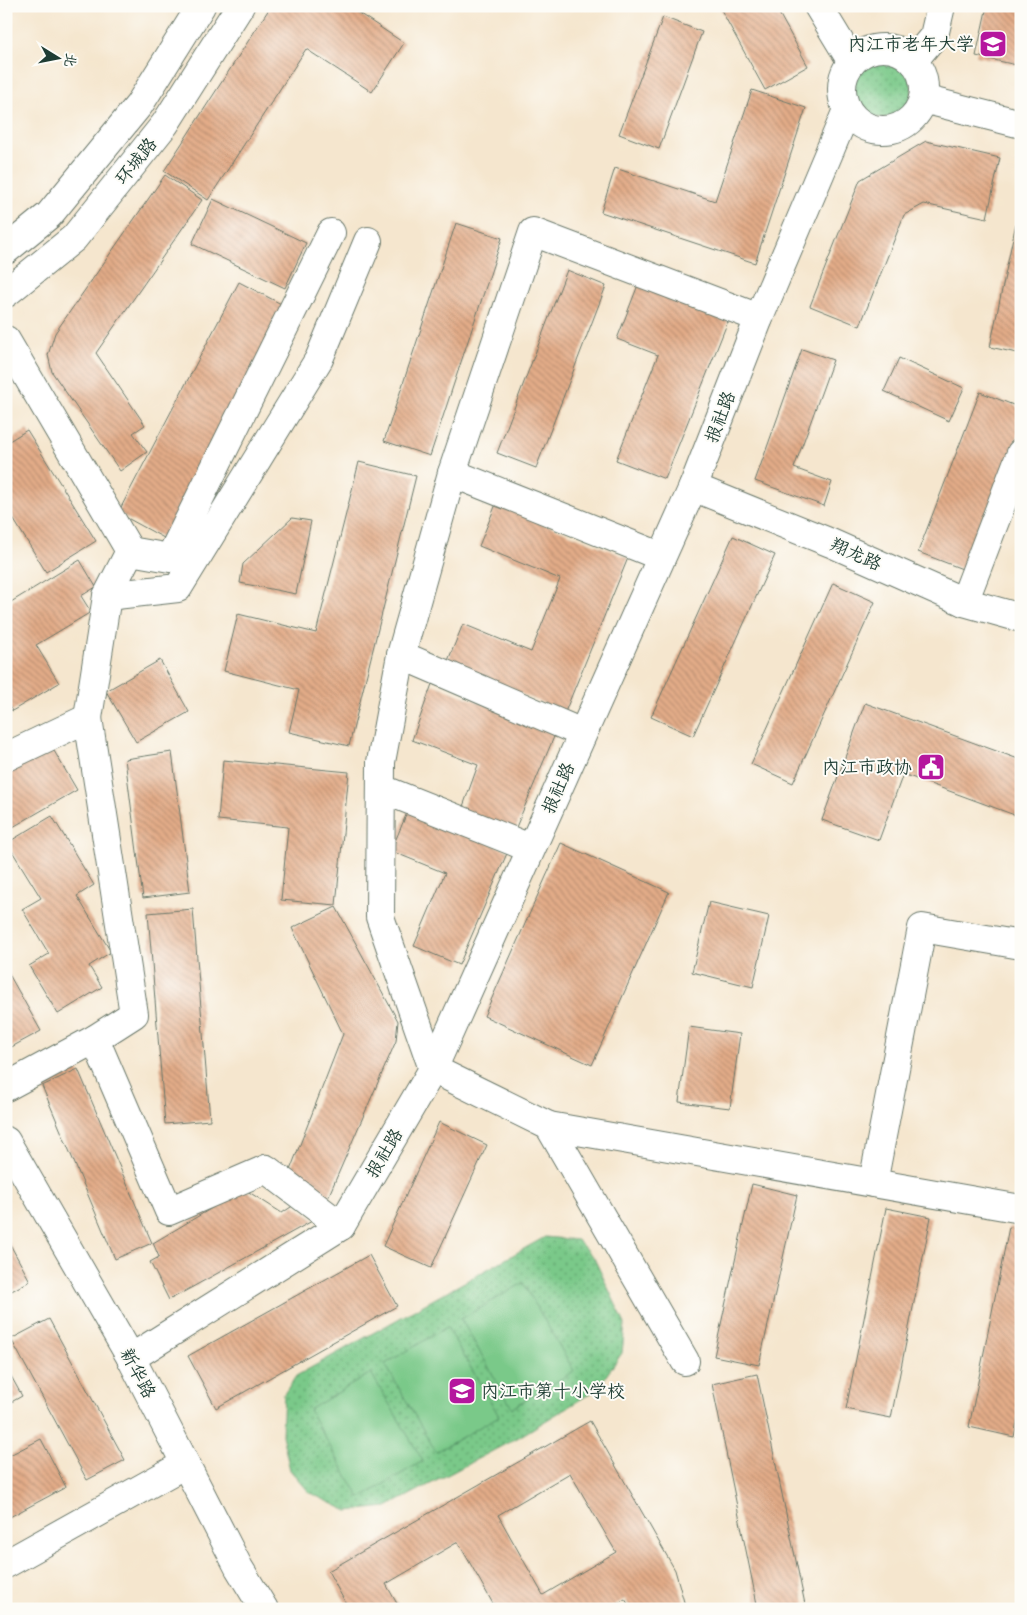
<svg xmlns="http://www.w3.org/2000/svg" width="1027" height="1615" viewBox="0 0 1027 1615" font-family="'Indie Flower','LXGW WenKai TC',sans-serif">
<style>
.grass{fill:url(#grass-dots);stroke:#4c835e}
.pitch{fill:#7ac989;stroke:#4c835e}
.building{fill:url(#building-back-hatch);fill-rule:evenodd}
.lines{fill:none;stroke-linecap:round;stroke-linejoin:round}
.minor-casing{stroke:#6a786a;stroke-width:30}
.major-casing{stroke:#6a786a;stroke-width:30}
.minor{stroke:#fff;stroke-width:28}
.major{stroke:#fff;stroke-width:28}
.labels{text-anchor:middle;stroke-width:4;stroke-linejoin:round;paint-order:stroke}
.poi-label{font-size:18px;fill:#1f3d34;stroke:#fdfcf7;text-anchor:end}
.street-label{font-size:18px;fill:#1f3d34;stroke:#fdfcf7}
</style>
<defs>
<pattern id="grass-dots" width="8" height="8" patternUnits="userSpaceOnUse" patternTransform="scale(1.25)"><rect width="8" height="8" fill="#7ac989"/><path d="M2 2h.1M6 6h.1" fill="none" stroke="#63a471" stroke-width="1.8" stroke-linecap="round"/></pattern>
<pattern id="building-back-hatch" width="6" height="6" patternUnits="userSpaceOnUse" patternTransform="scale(1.25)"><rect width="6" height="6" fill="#e3ac88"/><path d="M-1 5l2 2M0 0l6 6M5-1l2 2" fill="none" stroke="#b78d70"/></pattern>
</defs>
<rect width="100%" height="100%" fill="#fdfcf7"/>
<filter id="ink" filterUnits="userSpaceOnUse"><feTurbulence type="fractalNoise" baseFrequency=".02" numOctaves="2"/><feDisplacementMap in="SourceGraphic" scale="10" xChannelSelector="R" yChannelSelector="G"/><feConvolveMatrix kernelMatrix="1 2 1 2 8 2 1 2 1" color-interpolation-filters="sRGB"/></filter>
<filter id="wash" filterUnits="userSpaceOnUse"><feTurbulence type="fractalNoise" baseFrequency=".0096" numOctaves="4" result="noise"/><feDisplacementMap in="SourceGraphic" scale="20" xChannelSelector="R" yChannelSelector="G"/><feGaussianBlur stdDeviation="1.12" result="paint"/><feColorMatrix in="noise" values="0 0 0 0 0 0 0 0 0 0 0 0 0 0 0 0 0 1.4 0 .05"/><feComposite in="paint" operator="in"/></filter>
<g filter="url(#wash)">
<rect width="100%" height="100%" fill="#f5e6ce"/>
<g class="grass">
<circle cx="883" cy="89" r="29"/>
<polygon points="545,1237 577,1240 594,1258 625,1324 622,1353 596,1390 519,1437 387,1507 348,1511 310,1493 290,1470 282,1435 284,1394 296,1376"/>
</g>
<g class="pitch">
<polygon points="523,1283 574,1371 512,1408 461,1319"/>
<polygon points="447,1327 499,1416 436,1452 385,1364"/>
<polygon points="371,1373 423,1461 360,1498 309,1410"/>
</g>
<g id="blocks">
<g class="building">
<polygon points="271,6 348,6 404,43 372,92 306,49 208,200 164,171"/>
<polygon points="719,6 775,6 808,66 765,90"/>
<polygon points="987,6 1021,6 1021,66 976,56"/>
<polygon points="663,17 702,32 659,149 619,134"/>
<polygon points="752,90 806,108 755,263 601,212 615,168 715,201"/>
<polygon points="926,141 1000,158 987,218 924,204 904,215 860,326 810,306 860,180"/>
<polygon points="165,175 202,200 96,353 145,425 133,433 147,452 120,471 52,372 48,355 55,333"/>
<polygon points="213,199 306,243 285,288 192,244"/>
<polygon points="1020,204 1021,204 1021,354 990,347"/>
<polygon points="456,223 502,238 430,456 384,441"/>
<polygon points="567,270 606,286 536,468 497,453"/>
<polygon points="239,282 285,306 164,538 118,513"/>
<polygon points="638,285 728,321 665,479 616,460 658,355 617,339"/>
<polygon points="802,349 833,360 794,468 832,482 824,506 755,481"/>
<polygon points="899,358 964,388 949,421 884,391"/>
<polygon points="980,392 1021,408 1021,427 965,570 918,552"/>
<polygon points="27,430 96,541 46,572 6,507 6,443"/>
<polygon points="359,462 416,476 349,746 289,732 299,690 224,671 238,614 316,633"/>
<polygon points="496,504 628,558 565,712 447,663 463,624 531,652 560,579 479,546"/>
<polygon points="292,518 311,521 296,594 240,583 243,564"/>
<polygon points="733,536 775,555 693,736 651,717"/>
<polygon points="80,560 96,587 81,596 91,612 36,645 59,683 12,711 6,702 6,605"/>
<polygon points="833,583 875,602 793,783 751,764"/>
<polygon points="160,660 189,712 136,742 106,691"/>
<polygon points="432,684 556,732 514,832 461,812 478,765 412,740"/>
<polygon points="865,703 1021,760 1020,817 903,774 879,840 822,820"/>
<polygon points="50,744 77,790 6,831 6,769"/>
<polygon points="172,752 190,892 143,898 125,759"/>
<polygon points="223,760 349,772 336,905 281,900 288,827 218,820"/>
<polygon points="409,808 508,851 459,965 414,946 445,873 391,851"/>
<polygon points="52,816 94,885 77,896 111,952 89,966 102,987 58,1014 29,966 49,954 22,909 41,898 7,843"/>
<polygon points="561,843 669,892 592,1065 484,1016"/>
<polygon points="709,902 769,916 753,987 692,972"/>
<polygon points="336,907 398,1021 396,1041 326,1202 287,1178 343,1034 292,928"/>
<polygon points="193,909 210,1120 165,1124 148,913"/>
<polygon points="6,969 41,1031 6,1050"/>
<polygon points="689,1027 740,1034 730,1108 679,1102"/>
<polygon points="78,1069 152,1243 115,1259 42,1086"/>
<polygon points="439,1122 487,1145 431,1268 383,1246"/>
<polygon points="752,1184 797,1195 759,1365 714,1356"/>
<polygon points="244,1189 282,1213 294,1205 314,1220 169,1300 150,1262 159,1257 153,1243"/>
<polygon points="886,1208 931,1217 891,1418 846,1409"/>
<polygon points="1009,1227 1021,1229 1021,1403 1014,1437 969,1427"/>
<polygon points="6,1237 30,1281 6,1294"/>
<polygon points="369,1255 397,1306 216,1408 188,1356"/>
<polygon points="49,1319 125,1460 87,1480 11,1339"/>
<polygon points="6,1367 22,1396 6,1405"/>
<polygon points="757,1374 806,1609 758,1609 712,1384"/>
<path d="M 590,1421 L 675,1570 L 686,1609 L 631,1609 L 625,1599 L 608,1609 L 496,1609 L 458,1542 L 386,1584 L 400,1609 L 349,1609 L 328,1571 ZM 570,1473 L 616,1552 L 543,1595 L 498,1515 Z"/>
<polygon points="41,1439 66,1487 6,1519 6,1457"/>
</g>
</g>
</g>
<g filter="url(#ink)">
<use href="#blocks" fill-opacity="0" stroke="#6a786a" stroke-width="1"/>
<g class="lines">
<defs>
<g id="minor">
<polyline points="818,6 852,62"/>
<circle cx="883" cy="89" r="41"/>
<polyline points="913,61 934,36 941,6"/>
<polyline points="923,99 1021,124"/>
<polyline points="6,340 130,551 107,596 88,718"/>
<polyline points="452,473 660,556"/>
<polyline points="693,487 831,543 964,602 1021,618"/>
<polyline points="130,551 170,558 331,233"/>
<polyline points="107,596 178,588 319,359 368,241"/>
<polyline points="964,602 1021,453"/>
<polyline points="401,655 582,733"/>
<polyline points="6,757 88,718 134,1014 95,1039 6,1087"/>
<polyline points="382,789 530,848"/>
<polyline points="95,1039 169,1211 266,1169 341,1226"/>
<polyline points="549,1126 1021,1209"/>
<polyline points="6,1141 131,1358 239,1568 264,1609"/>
<polyline points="873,1183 922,928 1021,945"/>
<polyline points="131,1358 341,1226 433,1069 693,487 759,318 847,110"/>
<polyline points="685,1361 549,1126 433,1069 380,917 381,762 401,655 452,473 533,232 759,318"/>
<polyline points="6,1564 185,1464"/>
</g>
<g id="major">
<polyline points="6,250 49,215 139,105 201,6"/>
<polyline points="6,293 74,238 165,124 240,6"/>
</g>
</defs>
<use href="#minor" class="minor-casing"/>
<use href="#major" class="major-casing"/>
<use href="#minor" class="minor"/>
<use href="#major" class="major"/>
</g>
</g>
<defs>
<symbol id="university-square" viewBox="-11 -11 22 22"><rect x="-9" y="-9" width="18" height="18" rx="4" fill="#b5179e" stroke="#fdfcf7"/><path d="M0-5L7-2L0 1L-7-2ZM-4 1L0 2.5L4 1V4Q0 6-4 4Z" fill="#fff"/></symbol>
<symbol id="civic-square" viewBox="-11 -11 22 22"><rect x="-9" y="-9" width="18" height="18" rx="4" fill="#b5179e" stroke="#fdfcf7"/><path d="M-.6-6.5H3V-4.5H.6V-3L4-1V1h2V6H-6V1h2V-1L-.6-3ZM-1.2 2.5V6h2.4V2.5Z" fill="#fff"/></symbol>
<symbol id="school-square" viewBox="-11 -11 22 22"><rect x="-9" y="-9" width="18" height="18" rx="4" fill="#b5179e" stroke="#fdfcf7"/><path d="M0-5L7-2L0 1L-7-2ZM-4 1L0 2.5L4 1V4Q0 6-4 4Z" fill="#fff"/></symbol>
</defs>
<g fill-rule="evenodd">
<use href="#university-square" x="977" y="28" width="32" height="32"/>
<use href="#civic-square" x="915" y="751" width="32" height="32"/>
<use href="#school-square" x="446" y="1375" width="32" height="32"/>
</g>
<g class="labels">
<g class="poi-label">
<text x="974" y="50">内江市老年大学</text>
<text x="912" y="773">内江市政协</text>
<text x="481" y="1397" text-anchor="start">内江市第十小学校</text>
</g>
<g class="street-label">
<text transform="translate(136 161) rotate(-51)" y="6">环城路</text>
<text transform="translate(720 417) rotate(-69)" y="6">报社路</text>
<text transform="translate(856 554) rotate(24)" y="6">翔龙路</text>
<text transform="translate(558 788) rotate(-66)" y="6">报社路</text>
<text transform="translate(384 1153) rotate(-59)" y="6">报社路</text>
<text transform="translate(138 1373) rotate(62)" y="6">新华路</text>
</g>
</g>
<rect width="1027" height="1615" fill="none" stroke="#fdfcf7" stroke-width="25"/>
<g transform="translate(58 58) rotate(100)" stroke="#fdfcf7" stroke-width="4" paint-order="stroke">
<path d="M0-4L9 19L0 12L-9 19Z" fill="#1f3d34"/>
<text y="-8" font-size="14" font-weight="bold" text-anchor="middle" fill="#1f3d34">北</text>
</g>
</svg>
